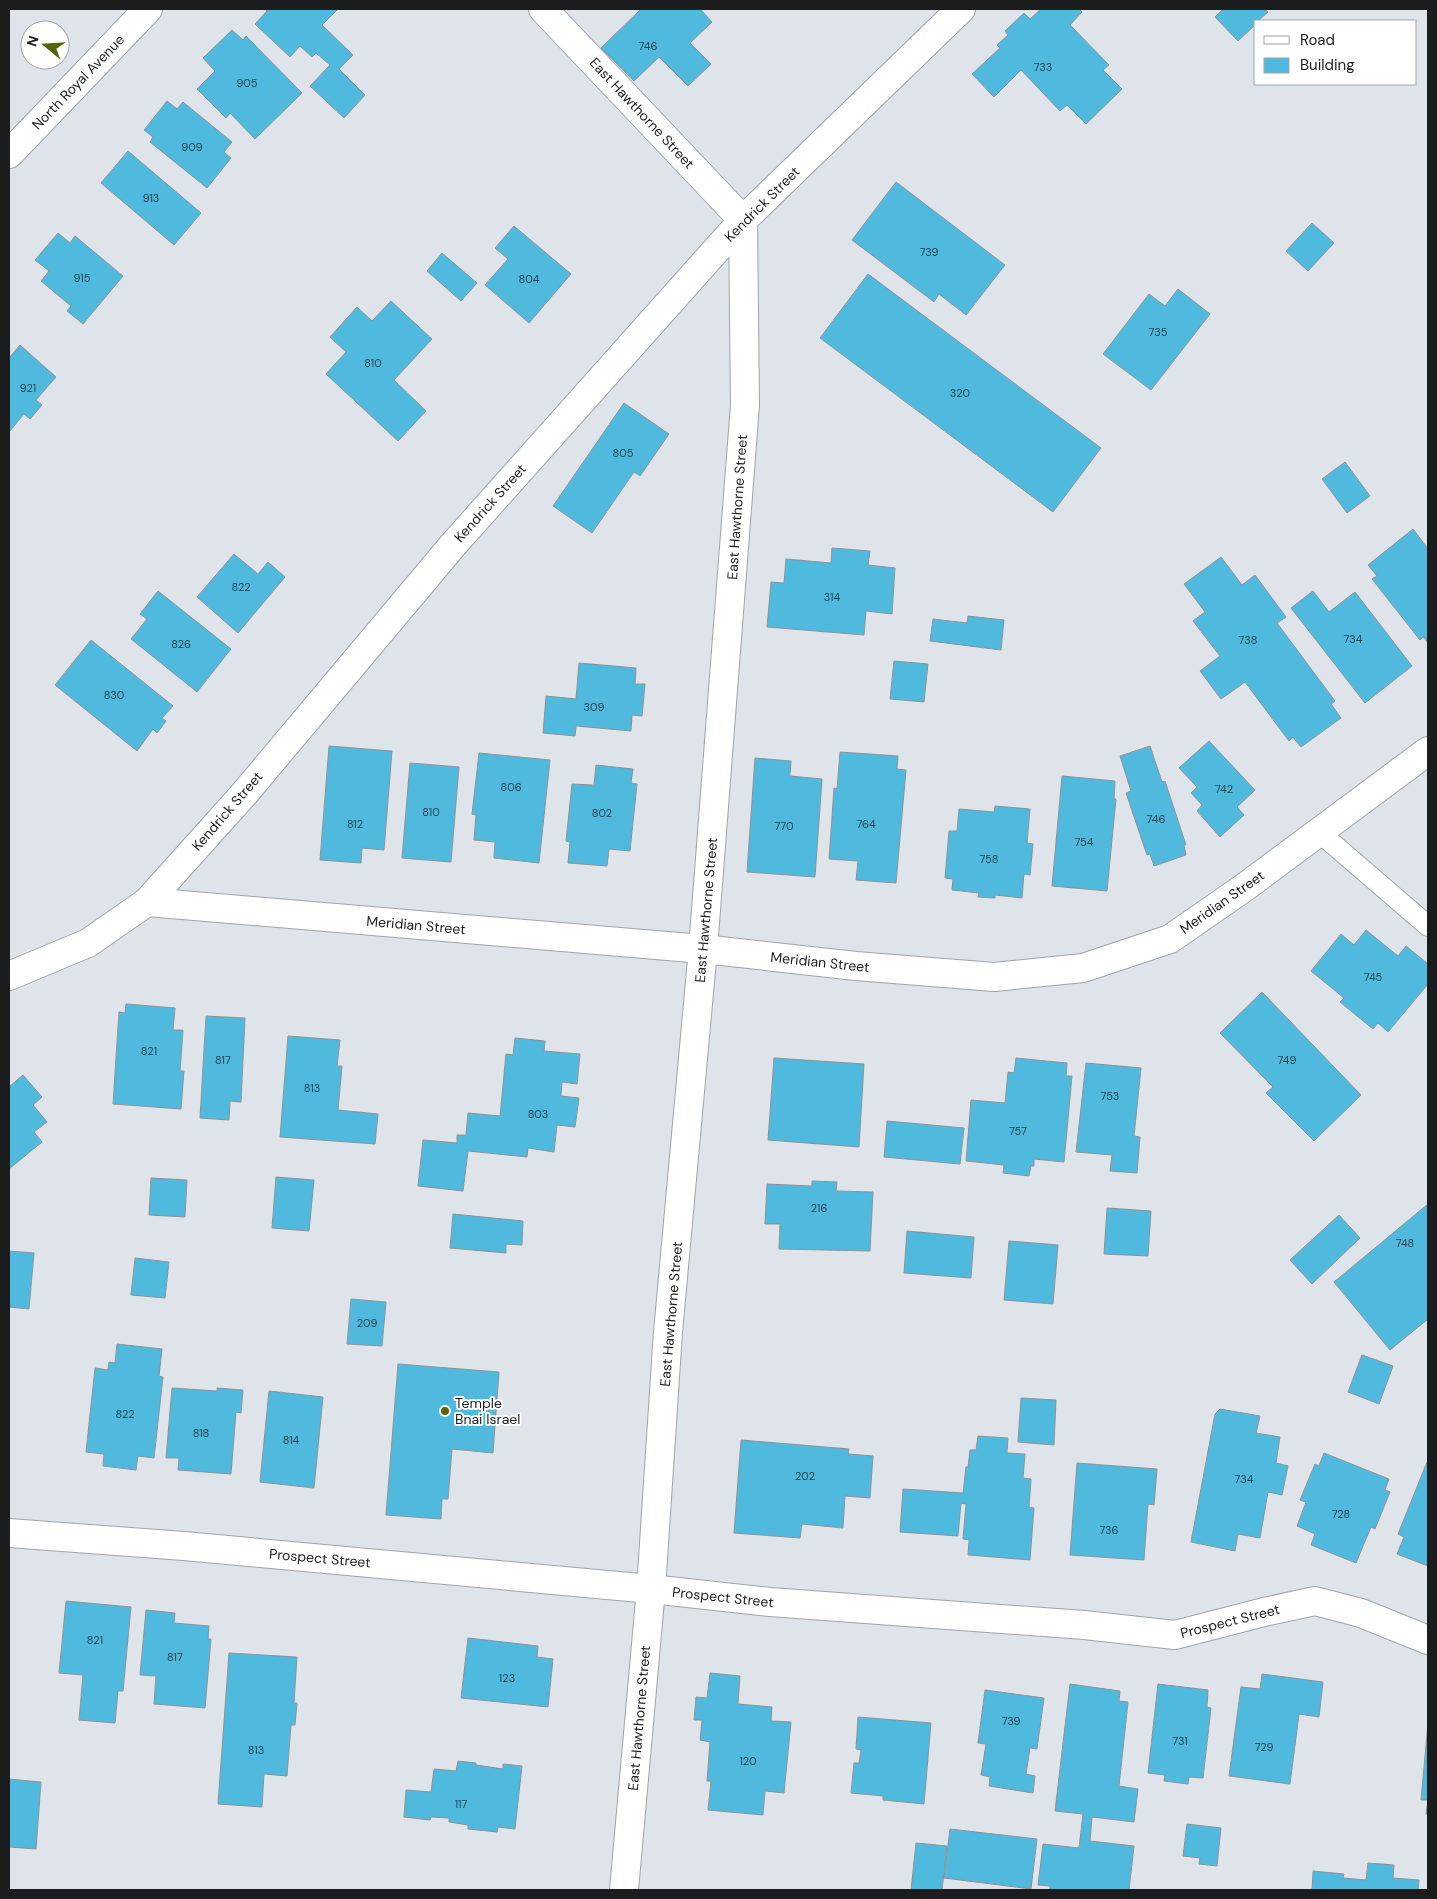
<svg xmlns="http://www.w3.org/2000/svg" width="1437" height="1899" viewBox="0 0 1437 1899" font-family="'DM Sans',sans-serif">
<style>
.building{fill:#50bade;stroke:#8d9498}
.lines{fill:none;stroke-linecap:round;stroke-linejoin:round}
.lane-casing{stroke:#9ea4a9;stroke-width:22}
.street-casing{stroke:#9ea4a9;stroke-width:30}
.secondary-casing{stroke:#9ea4a9;stroke-width:30}
.lane{stroke:#fff;stroke-width:20}
.street{stroke:#fff;stroke-width:28}
.secondary{stroke:#fff;stroke-width:28}
.poi-dot{fill:#596406;stroke:#fff;stroke-width:2}
.labels{text-anchor:middle;stroke-width:4;stroke-linejoin:round;paint-order:stroke}
.number-label{font-size:11px;fill:#28444e}
.street-label{font-size:14px;fill:#1a1c1e;stroke:#fff}
.poi-label{font-size:14px;fill:#1a1c1e;stroke:#fff;text-anchor:start}
</style>
<rect width="100%" height="100%" fill="#dee4ea"/>
<g class="building">
<polygon points="265,9 338,9 322,25 353,55 339,69 365,95 344,118 310,86 330,65 316,53 312,57 300,46 290,57 255,24 267,11"/>
<polygon points="641,9 700,9 712,22 690,43 711,64 688,86 659,57 634,81 601,48"/>
<polygon points="1041,9 1079,9 1082,12 1070,25 1109,65 1103,70 1122,89 1086,124 1067,105 1060,111 1021,70 994,97 972,74 1000,48 997,45 1008,35 1005,31 1024,13 1030,19"/>
<polygon points="1223,9 1264,9 1268,12 1258,21 1256,21 1256,24 1238,41 1215,17"/>
<polygon points="232,30 243,40 246,36 302,93 255,139 230,113 226,118 197,89 215,71 203,58"/>
<polygon points="167,101 177,109 183,102 232,142 224,152 231,158 207,188 150,142 153,137 144,130"/>
<polygon points="128,151 201,213 174,245 101,183"/>
<polygon points="896,182 1005,265 966,315 939,294 934,302 852,240"/>
<polygon points="1312,223 1334,243 1308,271 1286,251"/>
<polygon points="514,226 571,274 529,323 485,285 508,259 495,248"/>
<polygon points="58,233 70,243 75,236 123,276 83,324 67,311 71,306 41,281 49,271 35,260"/>
<polygon points="442,253 477,283 461,301 427,271"/>
<polygon points="868,274 1101,448 1053,512 820,338"/>
<polygon points="1178,289 1210,314 1151,390 1103,354 1149,294 1165,306"/>
<polygon points="391,301 432,339 394,380 426,411 398,441 326,374 346,352 330,337 357,307 372,321"/>
<polygon points="20,345 56,377 36,400 42,405 30,419 24,414 9,432 9,358"/>
<polygon points="624,403 669,434 640,476 634,472 592,533 553,506"/>
<polygon points="1345,462 1370,496 1347,513 1322,479"/>
<polygon points="1413,529 1428,549 1428,643 1423,637 1420,640 1372,579 1377,576 1368,565"/>
<polygon points="832,548 870,551 868,565 895,568 892,614 866,611 864,635 767,627 771,582 784,583 786,559 831,563"/>
<polygon points="234,554 258,574 268,562 285,577 238,633 197,597"/>
<polygon points="1221,557 1242,585 1255,575 1286,617 1277,623 1335,701 1331,704 1341,718 1301,747 1293,737 1289,741 1245,682 1221,699 1200,671 1220,656 1193,621 1205,612 1184,584"/>
<polygon points="158,591 231,649 197,692 131,639 147,619 140,614"/>
<polygon points="1313,591 1329,612 1355,592 1412,666 1365,703 1291,608"/>
<polygon points="968,616 1004,620 1001,650 930,641 933,619 967,623"/>
<polygon points="91,640 173,706 162,718 166,721 157,733 153,729 137,751 55,685"/>
<polygon points="894,661 928,664 924,702 890,699"/>
<polygon points="579,663 636,668 635,684 645,684 642,716 632,715 631,731 576,726 575,736 543,733 546,696 576,699"/>
<polygon points="1209,741 1255,790 1237,807 1244,815 1220,837 1197,811 1202,805 1191,793 1197,787 1179,768"/>
<polygon points="329,746 392,751 384,850 362,848 361,863 320,860"/>
<polygon points="1150,746 1162,782 1165,781 1186,845 1184,845 1186,855 1154,866 1150,854 1147,855 1126,793 1131,791 1120,756"/>
<polygon points="840,752 898,756 897,769 906,770 896,883 856,880 858,861 829,859 834,788 837,789"/>
<polygon points="479,753 550,760 539,863 494,858 495,842 474,840 476,815 472,814"/>
<polygon points="755,758 791,761 790,776 822,779 815,877 747,872"/>
<polygon points="410,763 459,767 451,862 402,858"/>
<polygon points="596,765 633,769 631,783 637,784 630,851 609,849 607,866 568,863 570,842 566,841 572,784 594,785"/>
<polygon points="1062,776 1115,781 1114,799 1116,799 1107,891 1052,886"/>
<polygon points="995,806 1030,809 1027,843 1033,844 1030,875 1024,874 1022,898 995,895 995,898 978,897 979,893 952,890 953,879 945,878 949,831 957,831 959,809 994,812"/>
<polygon points="1366,930 1398,956 1406,946 1428,964 1428,984 1388,1032 1378,1023 1373,1029 1340,1002 1344,998 1311,971 1341,934 1354,945"/>
<polygon points="1262,992 1361,1095 1314,1141 1266,1093 1273,1087 1220,1033"/>
<polygon points="126,1004 175,1008 173,1030 183,1030 180,1071 184,1071 181,1109 113,1104 119,1012 125,1013"/>
<polygon points="206,1016 245,1018 241,1102 230,1101 229,1120 200,1118"/>
<polygon points="288,1036 340,1040 337,1066 342,1066 338,1110 378,1114 375,1144 280,1137"/>
<polygon points="515,1038 545,1041 544,1051 580,1054 577,1084 562,1082 561,1096 579,1098 575,1127 557,1125 554,1152 528,1148 527,1157 468,1151 463,1191 418,1186 423,1140 457,1143 457,1135 466,1135 468,1113 500,1116 506,1054 513,1055"/>
<polygon points="774,1058 864,1064 859,1147 768,1140"/>
<polygon points="1016,1058 1067,1063 1066,1076 1072,1076 1064,1162 1034,1159 1034,1166 1031,1166 1029,1176 1003,1173 1004,1165 966,1161 971,1100 1005,1103 1008,1072 1014,1073"/>
<polygon points="1086,1063 1141,1068 1134,1136 1140,1137 1137,1173 1110,1171 1112,1155 1076,1152"/>
<polygon points="23,1075 42,1097 33,1105 47,1122 34,1132 42,1142 9,1169 9,1084 10,1086"/>
<polygon points="887,1121 964,1128 960,1164 884,1157"/>
<polygon points="276,1177 314,1180 309,1231 272,1228"/>
<polygon points="151,1178 187,1180 185,1217 149,1215"/>
<polygon points="812,1181 837,1182 836,1191 873,1192 870,1251 779,1249 780,1224 765,1224 767,1184 812,1186"/>
<polygon points="1428,1204 1428,1319 1390,1350 1334,1282"/>
<polygon points="1107,1208 1151,1211 1148,1256 1104,1254"/>
<polygon points="453,1214 523,1221 522,1245 506,1244 506,1253 450,1248"/>
<polygon points="1339,1215 1360,1238 1312,1284 1290,1260"/>
<polygon points="907,1231 974,1237 971,1278 904,1273"/>
<polygon points="1009,1241 1058,1245 1053,1304 1004,1300"/>
<polygon points="9,1251 34,1253 29,1309 9,1307"/>
<polygon points="135,1258 169,1262 165,1298 131,1295"/>
<polygon points="351,1299 386,1302 382,1346 347,1344"/>
<polygon points="117,1344 162,1349 159,1376 163,1377 154,1458 138,1456 136,1470 103,1466 104,1454 86,1452 95,1368 108,1370 109,1362 115,1363"/>
<polygon points="1362,1355 1393,1366 1379,1404 1348,1392"/>
<polygon points="398,1364 499,1372 493,1453 452,1449 448,1499 442,1499 441,1519 386,1515"/>
<polygon points="172,1388 217,1391 217,1388 243,1390 241,1413 236,1412 231,1474 178,1470 179,1458 166,1458"/>
<polygon points="269,1391 323,1397 314,1488 260,1482"/>
<polygon points="1021,1398 1056,1400 1054,1445 1018,1442"/>
<polygon points="1220,1409 1260,1416 1256,1433 1280,1437 1276,1463 1288,1466 1282,1495 1268,1492 1260,1538 1238,1534 1235,1551 1191,1542 1215,1414"/>
<polygon points="978,1436 1008,1438 1007,1453 1025,1454 1023,1478 1031,1479 1029,1507 1034,1508 1030,1560 968,1555 969,1540 963,1539 966,1504 961,1503 958,1536 900,1532 903,1489 963,1493 966,1467 968,1467 970,1450 976,1450"/>
<polygon points="741,1440 849,1449 848,1454 873,1456 870,1498 845,1496 843,1528 802,1524 800,1538 734,1533"/>
<polygon points="1324,1453 1389,1479 1385,1490 1390,1492 1375,1529 1371,1527 1356,1563 1311,1545 1315,1534 1297,1526 1306,1502 1300,1500 1315,1464 1319,1466"/>
<polygon points="1427,1462 1428,1463 1428,1566 1397,1554 1404,1537 1398,1534"/>
<polygon points="1077,1463 1157,1469 1154,1505 1148,1504 1144,1560 1070,1555"/>
<polygon points="66,1601 131,1607 123,1691 118,1691 115,1723 79,1720 83,1675 59,1673"/>
<polygon points="146,1610 175,1613 174,1623 209,1626 208,1639 211,1639 205,1708 154,1704 156,1676 140,1675"/>
<polygon points="468,1638 538,1646 537,1657 553,1659 548,1707 461,1698"/>
<polygon points="229,1653 297,1657 294,1703 297,1703 295,1725 291,1725 287,1776 264,1774 262,1807 218,1804"/>
<polygon points="710,1673 740,1676 738,1704 772,1707 771,1721 791,1722 784,1793 765,1791 763,1815 708,1810 711,1781 707,1781 710,1742 700,1740 702,1720 694,1720 696,1697 707,1698"/>
<polygon points="1262,1674 1323,1682 1319,1717 1299,1714 1290,1784 1229,1776 1241,1687 1260,1689"/>
<polygon points="1070,1684 1120,1691 1119,1701 1128,1702 1119,1786 1138,1789 1134,1822 1092,1817 1090,1841 1134,1846 1129,1890 1050,1890 1050,1886 1038,1885 1043,1844 1079,1848 1083,1814 1055,1811"/>
<polygon points="1158,1684 1208,1690 1207,1707 1211,1708 1203,1778 1189,1777 1188,1784 1164,1781 1165,1775 1148,1773"/>
<polygon points="985,1690 1044,1698 1037,1749 1030,1748 1026,1774 1035,1776 1033,1793 989,1786 990,1777 981,1775 986,1744 978,1743"/>
<polygon points="858,1717 931,1723 924,1804 883,1800 883,1796 851,1793 854,1763 859,1763 861,1750 856,1749"/>
<polygon points="1428,1723 1428,1814 1426,1814 1428,1800 1421,1800"/>
<polygon points="458,1761 476,1763 476,1765 503,1769 503,1764 522,1766 515,1829 498,1827 497,1832 468,1829 468,1825 449,1822 449,1818 431,1817 430,1820 404,1817 406,1790 431,1792 434,1769 456,1771"/>
<polygon points="9,1779 41,1782 36,1849 9,1847"/>
<polygon points="1187,1824 1221,1828 1217,1866 1199,1864 1200,1858 1183,1856"/>
<polygon points="950,1829 1037,1839 1031,1889 944,1878"/>
<polygon points="916,1843 947,1846 942,1890 911,1890"/>
<polygon points="1368,1863 1394,1865 1393,1878 1419,1880 1418,1890 1312,1890 1313,1871 1344,1874 1343,1878 1366,1880"/>
</g>
<g class="lines">
<defs>
<polyline id="lane" points="1319,832 1428,926"/>
<g id="street">
<polyline points="543,9 743,220 745,405 703,949 668,1332 651,1589 624,1890"/>
<polyline points="147,902 703,949 856,966 994,977 1083,968 1170,939 1245,887 1428,751"/>
<polyline points="9,976 88,943 147,902 244,794 453,545 743,220 961,9"/>
<polyline points="9,1533 184,1546 651,1589 770,1602 1084,1625 1175,1635 1264,1612 1315,1601 1361,1613 1428,1640"/>
</g>
<polyline id="secondary" points="9,154 148,9"/>
</defs>
<use href="#lane" class="lane-casing"/>
<use href="#street" class="street-casing"/>
<use href="#secondary" class="secondary-casing"/>
<use href="#lane" class="lane"/>
<use href="#street" class="street"/>
<use href="#secondary" class="secondary"/>
</g>
<circle class="poi-dot" cx="445" cy="1411" r="5"/>
<g class="labels">
<g class="number-label">
<text x="648" y="50">746</text>
<text x="1043" y="71">733</text>
<text x="247" y="87">905</text>
<text x="192" y="151">909</text>
<text x="151" y="202">913</text>
<text x="929" y="256">739</text>
<text x="82" y="282">915</text>
<text x="529" y="283">804</text>
<text x="1158" y="336">735</text>
<text x="373" y="367">810</text>
<text x="28" y="392">921</text>
<text x="960" y="397">320</text>
<text x="623" y="457">805</text>
<text x="241" y="591">822</text>
<text x="832" y="601">314</text>
<text x="1353" y="643">734</text>
<text x="1248" y="644">738</text>
<text x="181" y="648">826</text>
<text x="114" y="699">830</text>
<text x="594" y="711">309</text>
<text x="511" y="791">806</text>
<text x="1224" y="793">742</text>
<text x="431" y="816">810</text>
<text x="602" y="817">802</text>
<text x="1156" y="823">746</text>
<text x="355" y="828">812</text>
<text x="866" y="828">764</text>
<text x="784" y="830">770</text>
<text x="1084" y="846">754</text>
<text x="989" y="863">758</text>
<text x="1373" y="981">745</text>
<text x="149" y="1055">821</text>
<text x="223" y="1064">817</text>
<text x="1287" y="1064">749</text>
<text x="312" y="1092">813</text>
<text x="1110" y="1100">753</text>
<text x="538" y="1118">803</text>
<text x="1018" y="1135">757</text>
<text x="819" y="1212">216</text>
<text x="1405" y="1247">748</text>
<text x="367" y="1327">209</text>
<text x="125" y="1418">822</text>
<text x="201" y="1437">818</text>
<text x="291" y="1444">814</text>
<text x="805" y="1480">202</text>
<text x="1244" y="1483">734</text>
<text x="1341" y="1518">728</text>
<text x="1109" y="1534">736</text>
<text x="95" y="1644">821</text>
<text x="175" y="1661">817</text>
<text x="507" y="1682">123</text>
<text x="1011" y="1725">739</text>
<text x="1180" y="1745">731</text>
<text x="1264" y="1751">729</text>
<text x="256" y="1754">813</text>
<text x="748" y="1765">120</text>
<text x="461" y="1808">117</text>
</g>
<g class="street-label">
<text transform="translate(78 82) rotate(-46)" y="5">North Royal Avenue</text>
<text transform="translate(642 113) rotate(47)" y="5">East Hawthorne Street</text>
<text transform="translate(762 204) rotate(-45)" y="5">Kendrick Street</text>
<text transform="translate(490 503) rotate(-48)" y="5">Kendrick Street</text>
<text transform="translate(737 507) rotate(-86)" y="5">East Hawthorne Street</text>
<text transform="translate(227 811) rotate(-49)" y="5">Kendrick Street</text>
<text transform="translate(1222 902) rotate(-35)" y="5">Meridian Street</text>
<text transform="translate(706 910) rotate(-85)" y="5">East Hawthorne Street</text>
<text transform="translate(416 925) rotate(5)" y="5">Meridian Street</text>
<text transform="translate(820 962) rotate(6)" y="5">Meridian Street</text>
<text transform="translate(671 1314) rotate(-85)" y="5">East Hawthorne Street</text>
<text transform="translate(320 1558) rotate(5)" y="5">Prospect Street</text>
<text transform="translate(723 1597) rotate(6)" y="5">Prospect Street</text>
<text transform="translate(1230 1621) rotate(-14)" y="5">Prospect Street</text>
<text transform="translate(639 1718) rotate(-85)" y="5">East Hawthorne Street</text>
</g>
<g class="poi-label">
<text x="455" y="1408">Temple<tspan x="455" dy="16">Bnai Israel</tspan></text>
</g>
</g>
<rect width="1437" height="1899" fill="none" stroke="#1a1c1e" stroke-width="20"/>
<rect x="1254" y="20" width="162" height="65" fill="#ffffff" stroke="#a3a4a5"/>
<rect x="1264" y="36" width="25" height="8" fill="#ffffff" stroke="#a3a4a5"/>
<text x="1300" y="45" font-size="15" fill="#1a1c1e">Road</text>
<rect x="1264" y="58" width="25" height="15" fill="#50bade" stroke="#a3a4a5"/>
<text x="1300" y="70" font-size="15" fill="#1a1c1e">Building</text>
<g transform="translate(45 45) rotate(288)"><circle r="24" fill="#ffffff" stroke="#a3a4a5"/>
<path d="M0-4L9 19L0 12L-9 19Z" fill="#596406"/>
<text y="-8" font-size="14" font-weight="bold" text-anchor="middle" fill="#1a1c1e">N</text>
</g>
</svg>
